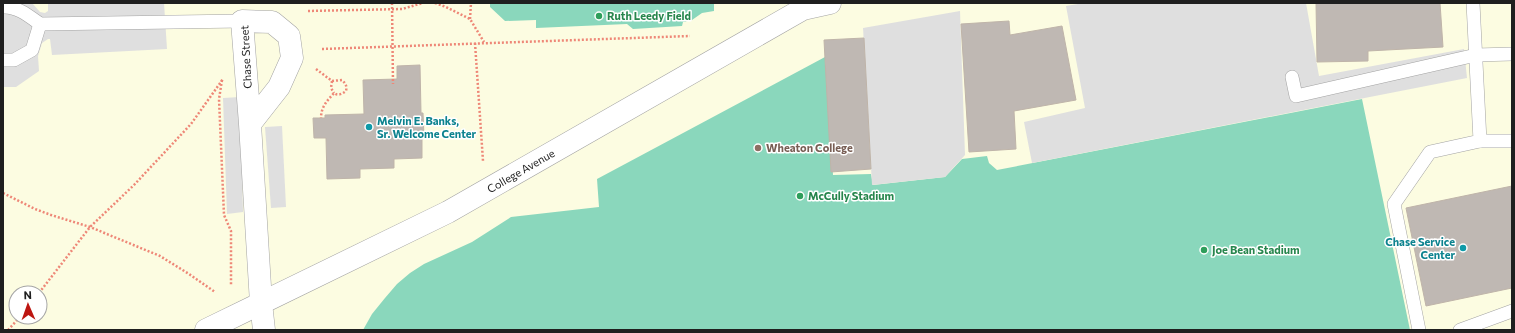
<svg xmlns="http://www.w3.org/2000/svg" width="1515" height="333" viewBox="0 0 1515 333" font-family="Commissioner,sans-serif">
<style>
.education{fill:#fcfce1;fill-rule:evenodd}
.pitch{fill:#8ad7bc}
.parking{fill:#dfdfdf}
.building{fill:#bfb8b3;stroke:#bfb4a9}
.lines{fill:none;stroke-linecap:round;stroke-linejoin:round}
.service-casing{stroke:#a3a3a3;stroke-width:14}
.minor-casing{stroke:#a3a3a3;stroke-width:23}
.tertiary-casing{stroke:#a3a3a3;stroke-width:23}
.path{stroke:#ee8777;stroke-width:2.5;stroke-dasharray:2 2;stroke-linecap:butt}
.service{stroke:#fff;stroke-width:13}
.minor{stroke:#fff;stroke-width:22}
.tertiary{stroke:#fff;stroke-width:22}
.leisure-dot{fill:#2e9e5b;stroke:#fff;stroke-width:1.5}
.culture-dot{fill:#0f9aa8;stroke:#fff;stroke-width:1.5}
.education-dot{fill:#8d6e63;stroke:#fff;stroke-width:1.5}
.labels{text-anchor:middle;stroke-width:3;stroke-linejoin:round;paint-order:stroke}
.leisure-label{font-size:11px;font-weight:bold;fill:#27864d;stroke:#fff;text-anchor:start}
.street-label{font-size:11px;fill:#1f1f1f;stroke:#fff}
.culture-label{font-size:11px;font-weight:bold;fill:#0d838f;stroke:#fff;text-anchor:start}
.education-label{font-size:11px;font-weight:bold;fill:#785e54;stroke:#fff;text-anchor:start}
</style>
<rect width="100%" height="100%" fill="#efece6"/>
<path class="education" d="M 3,3 L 1512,3 L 1512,330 L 3,330 ZM 16,293 L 40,293 L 40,317 L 16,317 Z"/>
<g class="pitch">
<polygon points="490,3 714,3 714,11 702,13 692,20 683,22 682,26 633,29 627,24 536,28 536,20 505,21 490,7"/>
<polygon points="825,57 833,175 871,174 873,185 945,177 962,159 987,156 989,163 997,170 1362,99 1410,330 363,330 372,314 385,298 397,284 410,273 424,264 472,242 511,217 599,207 597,179"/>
</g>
<g class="parking">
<polygon points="3,3 32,3 40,12 45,13 48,11 48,3 164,3 167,49 52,55 50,39 48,39 42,43 38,56 39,71 16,87 3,87"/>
<polygon points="1084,3 1306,3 1319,76 1464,49 1467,78 1032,163 1024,122 1085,108 1066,6"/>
<polygon points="960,11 965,155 945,177 872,185 863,28"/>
<polygon points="240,97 243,212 227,214 223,98"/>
<polygon points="282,126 286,207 271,208 265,127"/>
</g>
<g class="building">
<polygon points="1316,3 1440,3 1443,47 1368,51 1368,61 1317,62"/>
<polygon points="1009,21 1010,35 1062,26 1076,100 1014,111 1016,149 969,152 961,24"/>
<polygon points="864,38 871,169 831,172 824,40"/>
<polygon points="420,65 421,113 423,113 424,136 422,136 422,158 394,159 394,168 360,169 360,178 327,179 326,138 314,138 313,118 325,118 325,115 364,114 363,80 397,79 397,66"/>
<polygon points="1512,186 1512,288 1426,306 1406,208"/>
</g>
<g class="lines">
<defs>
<g id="service">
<path d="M 3,7 C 17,6 29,16 40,24 L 242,21"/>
<polyline points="3,60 14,60 32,50 40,24"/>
<polyline points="1292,77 1296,96 1476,55 1512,54"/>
<polyline points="1480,141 1512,141"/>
<polyline points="1419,330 1394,204 1430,152 1480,141 1473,3"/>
<polyline points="1460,330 1512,311"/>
</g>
<polyline id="minor" points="250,124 279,87 292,58 289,36 272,22 242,21 250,124 261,303 264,330"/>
<polyline id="tertiary" points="206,330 448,212 803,9 830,3"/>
</defs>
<use href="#service" class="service-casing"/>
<use href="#minor" class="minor-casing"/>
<use href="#tertiary" class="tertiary-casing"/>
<g class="path">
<polyline points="392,3 393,84"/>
<polyline points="435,3 446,7 470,19 484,42"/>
<polyline points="308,11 402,9 423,3"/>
<polyline points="470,19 471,3"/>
<polyline points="475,43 483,161"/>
<polyline points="322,49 690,36"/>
<path d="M 316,69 L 332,81 L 342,80 C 346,84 347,86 346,91 C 342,94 338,96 334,93 C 327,101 321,107 321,118"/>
<polyline points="222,80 219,99 224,215 231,231 231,286"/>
<polyline points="332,81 331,88 334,93"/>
<polyline points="3,193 35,209 51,215 90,227 160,256 189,274 215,292"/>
<polyline points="39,293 90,227 134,185 191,124 223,79"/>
<polyline points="8,330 20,317"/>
</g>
<use href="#service" class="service"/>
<use href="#minor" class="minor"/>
<use href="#tertiary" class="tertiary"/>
</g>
<g class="leisure-dot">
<circle cx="599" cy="16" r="4"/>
<circle cx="800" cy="196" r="4"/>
<circle cx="1204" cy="250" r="4"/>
</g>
<g class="culture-dot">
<circle cx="369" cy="127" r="4"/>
<circle cx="1463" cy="248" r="4"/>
</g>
<circle class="education-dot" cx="758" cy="148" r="4"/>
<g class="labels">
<g class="leisure-label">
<text x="607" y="20">Ruth Leedy Field</text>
<text x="808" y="200">McCully Stadium</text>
<text x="1212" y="254">Joe Bean Stadium</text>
</g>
<g class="street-label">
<text transform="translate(246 57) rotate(-93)" y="4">Chase Street</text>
<text transform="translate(521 171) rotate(-30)" y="4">College Avenue</text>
</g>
<g class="culture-label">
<text x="377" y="125">Melvin E. Banks,<tspan x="377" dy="13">Sr. Welcome Center</tspan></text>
<text x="1455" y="246" text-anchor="end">Chase Service<tspan x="1455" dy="13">Center</tspan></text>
</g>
<g class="education-label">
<text x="766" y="152">Wheaton College</text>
</g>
</g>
<rect width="1515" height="333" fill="none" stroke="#1f1f1f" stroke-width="8"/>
<g transform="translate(28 305) rotate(358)"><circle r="19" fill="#ffffff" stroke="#a5a5a5"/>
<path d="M0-3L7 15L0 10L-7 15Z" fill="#bd1611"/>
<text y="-6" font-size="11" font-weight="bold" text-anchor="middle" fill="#1f1f1f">N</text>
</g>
</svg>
